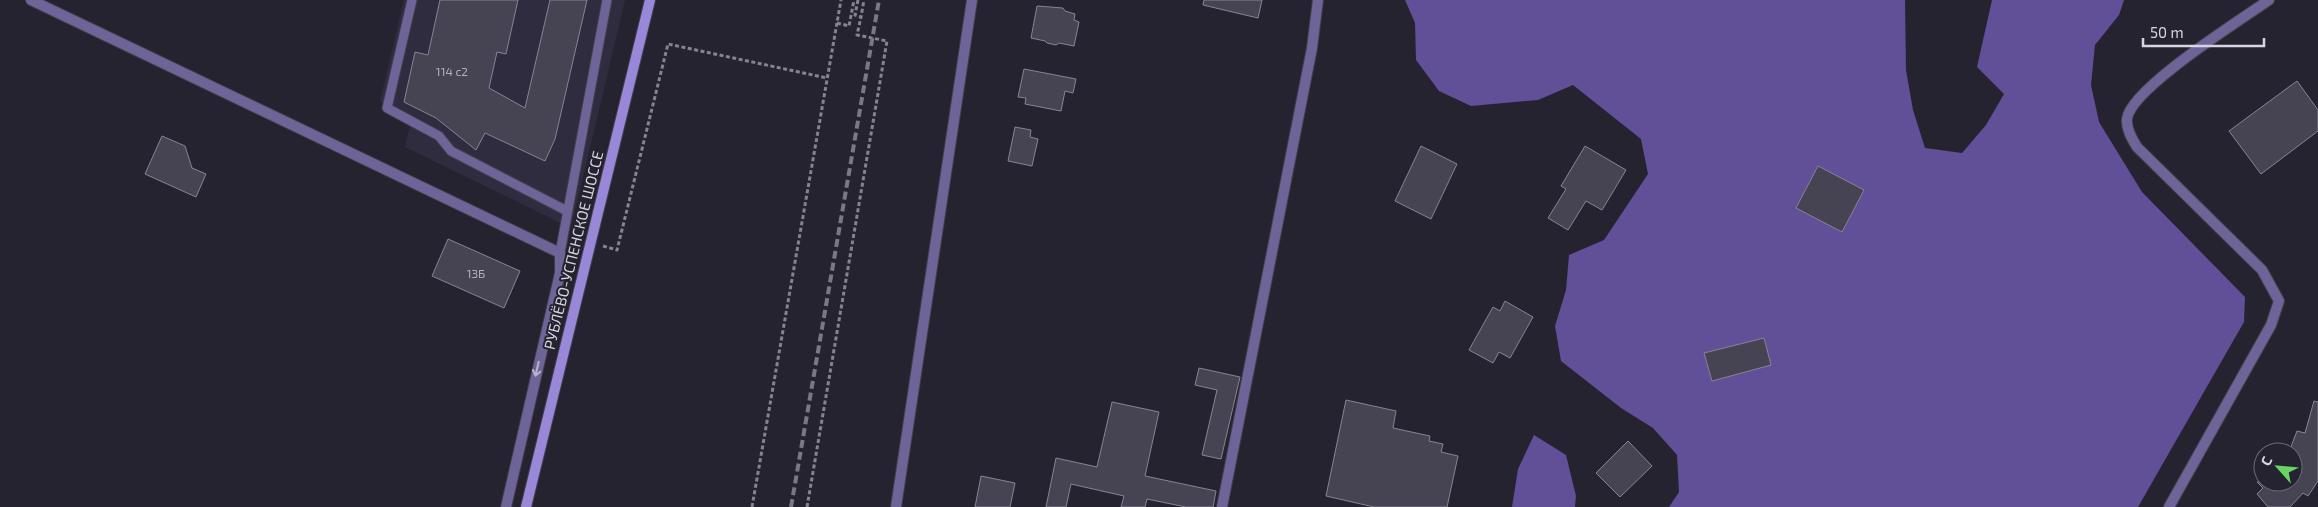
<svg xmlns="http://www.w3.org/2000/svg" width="2318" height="507" viewBox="0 0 2318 507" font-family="'Exo 2',sans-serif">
<rect width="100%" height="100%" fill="#262331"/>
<path fill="#2f2c40" d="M 404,0 L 625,0 L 571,228 L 405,147 L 412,117 L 380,101 Z"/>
<path fill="#614f98" d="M 1405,0 L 1905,0 L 1906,70 L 1913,110 L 1925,148 L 1962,153 L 1986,125 L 2004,94 L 1977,67 L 1992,0 L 2124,0 L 2119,15 L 2095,45 L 2091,85 L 2099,122 L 2142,192 L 2245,297 L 2244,322 L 2138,507 L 1669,507 L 1679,492 L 1677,455 L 1653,428 L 1621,408 L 1561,361 L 1555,326 L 1566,290 L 1569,255 L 1604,240 L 1648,174 L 1641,139 L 1573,85 L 1538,100 L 1471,106 L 1439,91 L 1416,60 L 1415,23 Z
M 1534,435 L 1566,455 L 1576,496 L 1575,507 L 1512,507 L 1518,469 Z"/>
<path fill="#464353" stroke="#878496" d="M 440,0 L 518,0 L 506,54 L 497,52 L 489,88 L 525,108 L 550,0 L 587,0 L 555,139 L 545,161 L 485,133 L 476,150 L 436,118 L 404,102 L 415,52 L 428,55 Z
M 1204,0 L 1262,0 L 1258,18 L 1203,5 Z
M 1037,6 L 1063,8 L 1065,11 L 1075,14 L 1074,20 L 1079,22 L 1074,46 L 1059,43 L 1056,45 L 1047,43 L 1045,41 L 1031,38 Z
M 1024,69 L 1076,79 L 1073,93 L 1065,91 L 1061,111 L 1025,104 L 1026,98 L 1018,97 Z
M 2297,81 L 2318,110 L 2318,131 L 2261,174 L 2229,131 Z
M 1015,127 L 1031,130 L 1030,137 L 1038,139 L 1032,166 L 1008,161 Z
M 162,136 L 185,146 L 192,168 L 206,174 L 196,197 L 145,174 Z
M 1421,146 L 1457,164 L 1431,219 L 1395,201 Z
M 1585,146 L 1626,170 L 1602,210 L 1586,201 L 1568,230 L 1548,218 L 1566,189 L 1561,186 Z
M 1818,166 L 1864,190 L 1842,232 L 1796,208 Z
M 448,239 L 520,271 L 504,308 L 432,276 Z
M 1505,301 L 1533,317 L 1510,358 L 1499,352 L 1493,363 L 1469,350 L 1493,307 L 1500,311 Z
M 1764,338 L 1771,365 L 1712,381 L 1704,353 Z
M 1199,368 L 1240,377 L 1221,459 L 1202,455 L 1217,390 L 1195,385 Z
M 1346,400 L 1396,411 L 1393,428 L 1430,436 L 1429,441 L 1443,444 L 1441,452 L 1458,456 L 1447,507 L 1374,507 L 1326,496 Z
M 2314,401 L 2318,402 L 2318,481 L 2308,496 L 2303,493 L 2290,507 L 2268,507 L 2257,494 L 2263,488 L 2257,482 L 2293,482 L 2293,452 L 2289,452 L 2297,431 L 2305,433 Z
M 1112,402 L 1159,412 L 1145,476 L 1216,491 L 1213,507 L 1186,507 L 1147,499 L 1145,507 L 1121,507 L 1124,496 L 1071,484 L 1066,507 L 1046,507 L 1056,458 L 1097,467 Z
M 1628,441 L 1652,466 L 1620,497 L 1596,473 Z
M 981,476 L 1015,483 L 1010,507 L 975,507 Z"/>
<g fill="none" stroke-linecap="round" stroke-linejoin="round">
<g stroke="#423f4d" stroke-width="11">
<path id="lane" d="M 412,0 L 387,108 L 439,136 L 451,151 L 567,211
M 560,253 L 607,0"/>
</g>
<g stroke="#423f4d" stroke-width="12">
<path id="street" d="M 31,0 L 560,253 L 560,273 L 506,507
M 896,507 L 972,0
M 1222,507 L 1312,48 L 1318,0
M 2169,507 L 2271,325 L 2279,301 L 2262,270 L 2137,147 C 2132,139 2126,129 2127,119 C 2130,89 2242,19 2269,0"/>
</g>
<g stroke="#423f4d" stroke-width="12">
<path id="secondary" d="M 526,507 L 650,0"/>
</g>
<path stroke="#85838f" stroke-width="3" stroke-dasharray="4 2.5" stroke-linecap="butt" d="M 858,0 L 855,15 L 861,17 L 864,0
M 837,23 L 849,26 L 854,0
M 603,246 L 617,250 L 668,44 L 827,78
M 752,507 L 841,0
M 807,507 L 887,41 L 857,35 L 861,17"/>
<use href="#lane" stroke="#6f6497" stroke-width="9"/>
<use href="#street" stroke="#6f6497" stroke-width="10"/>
<use href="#secondary" stroke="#9987d8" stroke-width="10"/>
<path stroke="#7b7884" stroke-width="4" stroke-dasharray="8 4" stroke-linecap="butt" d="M 791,507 L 879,0"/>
</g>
<defs><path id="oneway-shaft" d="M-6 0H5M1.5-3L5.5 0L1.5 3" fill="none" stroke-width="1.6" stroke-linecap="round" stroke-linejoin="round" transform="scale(1.25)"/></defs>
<use stroke="#b8b3c9" href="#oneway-shaft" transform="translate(537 369) rotate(103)"/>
<g text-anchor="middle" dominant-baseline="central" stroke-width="4" stroke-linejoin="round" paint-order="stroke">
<g font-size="12" fill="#b3b0bc">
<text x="452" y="71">114 с2</text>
<text x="476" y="273">13Б</text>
</g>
<g font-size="15" fill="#d7d5df" stroke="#262331">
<text transform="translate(573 250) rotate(-76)">РУБЛЁВО-УСПЕНСКОЕ ШОССЕ</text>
</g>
</g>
<g transform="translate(2278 467) rotate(297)"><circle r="24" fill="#262331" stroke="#6d6a77"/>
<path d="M0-4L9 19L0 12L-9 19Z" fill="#69d464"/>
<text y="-8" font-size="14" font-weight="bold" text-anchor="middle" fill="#d7d5df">С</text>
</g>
<path d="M2143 38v8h121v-8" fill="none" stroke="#d7d5df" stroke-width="2.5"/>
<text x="2150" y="38" font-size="15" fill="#d7d5df" stroke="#262331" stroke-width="4" paint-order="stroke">50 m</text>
</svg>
